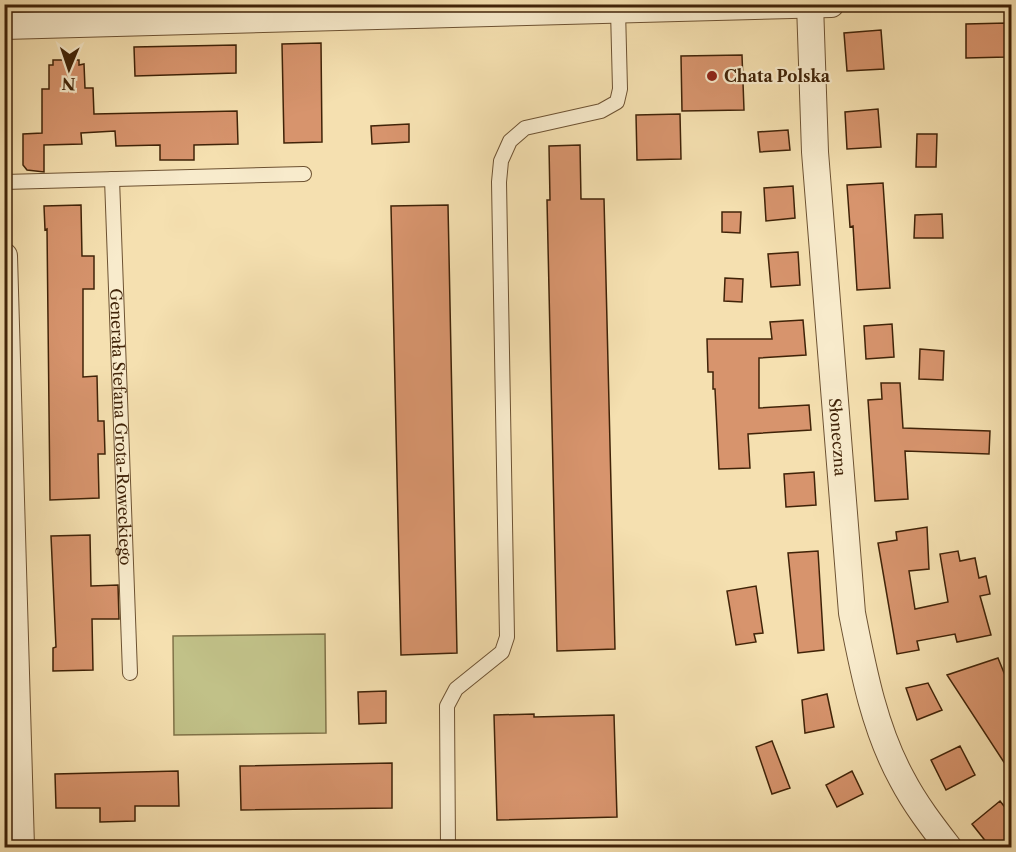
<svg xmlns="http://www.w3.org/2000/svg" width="1016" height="852" viewBox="0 0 1016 852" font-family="'Libre Caslon Text',serif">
<rect width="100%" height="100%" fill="#f5e0b0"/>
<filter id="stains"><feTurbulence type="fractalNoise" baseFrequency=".00333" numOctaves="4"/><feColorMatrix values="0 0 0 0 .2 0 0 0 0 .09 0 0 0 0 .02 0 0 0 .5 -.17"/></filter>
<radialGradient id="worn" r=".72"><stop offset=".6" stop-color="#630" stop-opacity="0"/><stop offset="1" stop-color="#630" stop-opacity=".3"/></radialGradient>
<path fill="#c1c188" stroke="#807248" stroke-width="1.5" d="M 325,634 L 326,733 L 174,735 L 173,636 Z"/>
<path fill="#d7946d" stroke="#402308" stroke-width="1.5" d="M 1007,23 L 1007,57 L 966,58 L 966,24 Z
M 881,30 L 884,69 L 847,71 L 844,33 Z
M 321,43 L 322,142 L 284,143 L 282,44 Z
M 236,45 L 236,73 L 135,76 L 134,47 Z
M 742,55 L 744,110 L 682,111 L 681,56 Z
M 53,60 L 79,60 L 79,65 L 84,64 L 85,88 L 93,88 L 94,114 L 237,111 L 238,144 L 194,145 L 194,160 L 160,160 L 160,145 L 116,146 L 115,131 L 81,133 L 82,144 L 44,145 L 44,172 L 27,170 L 23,165 L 23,134 L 42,133 L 42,89 L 49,89 L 49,65 L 53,65 Z
M 878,109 L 881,147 L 847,149 L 845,112 Z
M 680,114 L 681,159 L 637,160 L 636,115 Z
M 409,124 L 409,142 L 372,144 L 371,126 Z
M 788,130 L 790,150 L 760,152 L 758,132 Z
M 917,134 L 937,134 L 936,167 L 916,167 Z
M 580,145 L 581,199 L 604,199 L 615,649 L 557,651 L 547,200 L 550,200 L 549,146 Z
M 883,183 L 890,288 L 857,290 L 853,226 L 850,227 L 847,185 Z
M 793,186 L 795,218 L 766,221 L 764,188 Z
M 81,205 L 82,256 L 94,256 L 94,289 L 83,289 L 83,377 L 97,376 L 98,421 L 104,421 L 105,454 L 98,454 L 99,498 L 50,500 L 47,229 L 45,230 L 44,206 Z
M 448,205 L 457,653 L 401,655 L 391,206 Z
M 722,212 L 741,212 L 740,233 L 722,232 Z
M 942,214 L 943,238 L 914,238 L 915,215 Z
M 798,252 L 800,285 L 771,287 L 768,254 Z
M 725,278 L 743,279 L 742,302 L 724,301 Z
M 803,320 L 806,355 L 759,358 L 759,408 L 809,405 L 811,430 L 748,434 L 750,468 L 719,469 L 715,389 L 713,389 L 713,372 L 708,372 L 707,339 L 772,339 L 770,322 Z
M 892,324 L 894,357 L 866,359 L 864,326 Z
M 920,349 L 944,351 L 943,380 L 919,379 Z
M 881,383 L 900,383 L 903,428 L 990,431 L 989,454 L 905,451 L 908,499 L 875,501 L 868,400 L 882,399 Z
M 814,472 L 816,505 L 786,507 L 784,474 Z
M 927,527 L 929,569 L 909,571 L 915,609 L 948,602 L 940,554 L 958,551 L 960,561 L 975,558 L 979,578 L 986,576 L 990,594 L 980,596 L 991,635 L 957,642 L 955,634 L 917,641 L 919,650 L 897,654 L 878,543 L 897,540 L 896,532 Z
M 90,535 L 91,586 L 118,585 L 119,619 L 92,619 L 93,670 L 53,671 L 53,648 L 56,647 L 51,536 Z
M 818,551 L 824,650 L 798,653 L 788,553 Z
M 756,586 L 763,633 L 754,634 L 756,642 L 736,645 L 727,591 Z
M 998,658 L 1011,690 L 1011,773 L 947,675 Z
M 928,683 L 942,710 L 917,720 L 906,688 Z
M 386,691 L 386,723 L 359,724 L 358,692 Z
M 827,694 L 834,727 L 805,733 L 802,700 Z
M 534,714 L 534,717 L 614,715 L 617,817 L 497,820 L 494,715 Z
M 772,741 L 790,788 L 772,794 L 756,747 Z
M 960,746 L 975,775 L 946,790 L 931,760 Z
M 392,763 L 392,808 L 241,810 L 240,766 Z
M 178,771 L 179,806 L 135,806 L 135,821 L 100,822 L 100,808 L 56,808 L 55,774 Z
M 852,771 L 863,794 L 837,807 L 826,785 Z
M 1000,801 L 1011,815 L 1011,834 L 995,848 L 991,848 L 972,824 Z"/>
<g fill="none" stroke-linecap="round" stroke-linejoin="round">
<g stroke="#6d5232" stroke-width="16">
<g id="service">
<path id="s1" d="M 112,179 L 130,673"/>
<path d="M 4,182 L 304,174"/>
<path d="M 448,848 L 447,706 L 456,689 L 502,652 L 507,637 L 499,182 L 501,161 L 510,141 L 525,128 L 601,111 L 617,102 L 620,89 L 618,10"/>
</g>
</g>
<g stroke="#6d5232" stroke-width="28">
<g id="minor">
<path id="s2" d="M 810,4 L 815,152 L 852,613 C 863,669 874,728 902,779 C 915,804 932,826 949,848"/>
<path d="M 4,26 L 831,4"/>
<path d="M 4,256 L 21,847"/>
</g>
</g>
<use href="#service" stroke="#f8ebcc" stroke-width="14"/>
<use href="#minor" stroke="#f8ebcc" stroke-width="26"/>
</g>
<circle fill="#8f2418" stroke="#f8ebcc" stroke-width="2" cx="712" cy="76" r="6"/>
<g text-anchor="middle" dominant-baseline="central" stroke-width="4.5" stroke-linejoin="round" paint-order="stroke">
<g font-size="16" font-weight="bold" fill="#402308" stroke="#f8ebcc" text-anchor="start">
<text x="724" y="76">Chata Polska</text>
</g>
<g font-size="16" fill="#402308" stroke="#f8ebcc">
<text stroke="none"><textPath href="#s1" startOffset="248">Generała Stefana Grota-Roweckiego</textPath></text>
<text stroke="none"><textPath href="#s2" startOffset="434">Słoneczna</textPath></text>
</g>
</g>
<rect width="1016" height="852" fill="none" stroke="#f5e0b0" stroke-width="24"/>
<rect x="6" y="6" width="1004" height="840" fill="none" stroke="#402308" stroke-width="3"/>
<rect x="12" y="12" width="992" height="828" fill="none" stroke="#402308" stroke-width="1.5"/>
<g transform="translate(69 69) rotate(182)" stroke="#f8ebcc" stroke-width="4.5" paint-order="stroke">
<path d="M0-4.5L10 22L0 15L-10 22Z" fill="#402308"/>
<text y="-9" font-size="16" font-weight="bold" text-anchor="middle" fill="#402308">N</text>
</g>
<rect width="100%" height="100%" filter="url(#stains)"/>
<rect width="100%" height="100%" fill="url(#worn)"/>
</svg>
